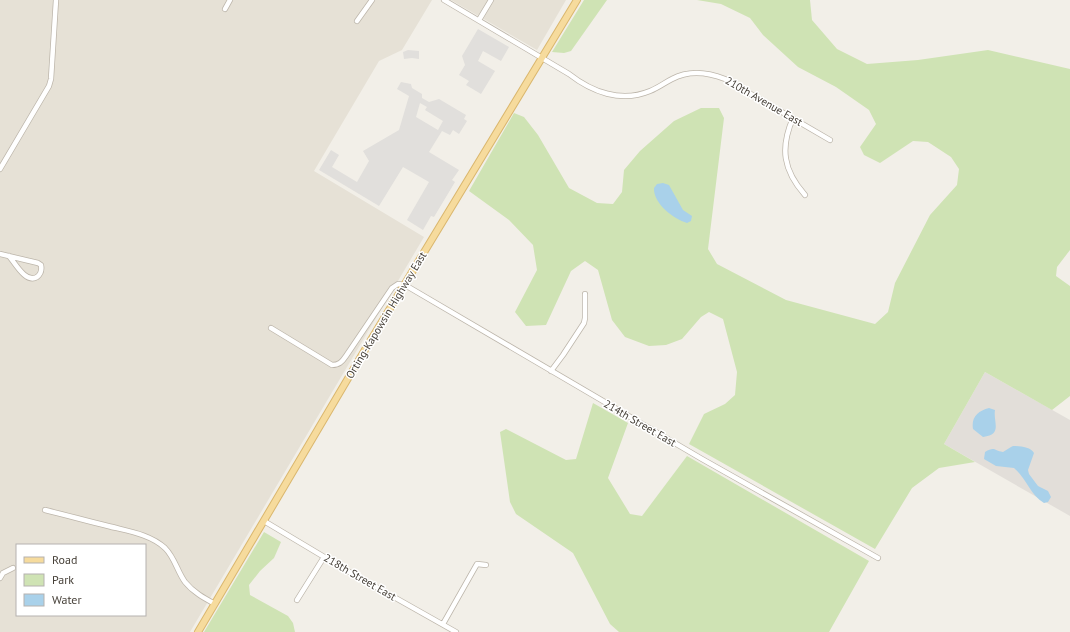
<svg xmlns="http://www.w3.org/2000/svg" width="1070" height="632" viewBox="0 0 1070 632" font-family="'PT Sans',sans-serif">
<rect width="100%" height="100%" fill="#f2efe8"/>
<path fill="#e6e1d6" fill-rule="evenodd" d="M 0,0 L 432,0 L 402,50 L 379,61 L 314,171 L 424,237 L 190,632 L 0,632 ZM 17,545 L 145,545 L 145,615 L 17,615 Z
M 451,0 L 566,0 L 537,50 Z"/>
<path fill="#e2ded9" d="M 985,372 L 1070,420 L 1070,516 L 944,444 Z"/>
<path fill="#cfe3b4" d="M 584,0 L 607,0 L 571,51 L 564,53 L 552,52 Z
M 697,0 L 810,0 L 812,20 L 837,49 L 867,64 L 918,60 L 988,50 L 1070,69 L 1070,250 L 1057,267 L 1056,276 L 1070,286 L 1070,396 L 1052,410 L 985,372 L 944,444 L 975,462 L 939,468 L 912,488 L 875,549 L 689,444 L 704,414 L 725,404 L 735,395 L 737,372 L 723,319 L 709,312 L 701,317 L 682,339 L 666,345 L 649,346 L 625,337 L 612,320 L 598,270 L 585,261 L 571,271 L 546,325 L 526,326 L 515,312 L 537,270 L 533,245 L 509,220 L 469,191 L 514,113 L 524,117 L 538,135 L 569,188 L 597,203 L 613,204 L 622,192 L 624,170 L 640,151 L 674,121 L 701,108 L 719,108 L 724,118 L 708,249 L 717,264 L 786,300 L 875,324 L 888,312 L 895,283 L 930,215 L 957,185 L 959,169 L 951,157 L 928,142 L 913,141 L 880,163 L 864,155 L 860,147 L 876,124 L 869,110 L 836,87 L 798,67 L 763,35 L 750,18 L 721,4 Z
M 593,403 L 628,423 L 608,478 L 630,514 L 642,516 L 687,456 L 869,561 L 829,632 L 619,632 L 610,624 L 573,553 L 516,514 L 510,502 L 500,432 L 506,429 L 566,460 L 576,459 Z
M 264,532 L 281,542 L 274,558 L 260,571 L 249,585 L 250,595 L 288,616 L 293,623 L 295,632 L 204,632 Z"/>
<path fill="#e1dfdc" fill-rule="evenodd" d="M 478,29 L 509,47 L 501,61 L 483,51 L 478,61 L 495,71 L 481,94 L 466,85 L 469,81 L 459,75 L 465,65 L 462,56 Z
M 408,50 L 419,51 L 419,59 L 412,58 L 404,59 L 403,52 Z
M 401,82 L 411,84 L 412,88 L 422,94 L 422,98 L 429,102 L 439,99 L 466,115 L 464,119 L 467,121 L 459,134 L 453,130 L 450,135 L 442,131 L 429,152 L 459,170 L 452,180 L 455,182 L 434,217 L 431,216 L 423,230 L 407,220 L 429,182 L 403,167 L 379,206 L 319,170 L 331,150 L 339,155 L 332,167 L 357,182 L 369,161 L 363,151 L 399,130 L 409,96 L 397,89 ZM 420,103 L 427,107 L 425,110 L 443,121 L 438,130 L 416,117 Z"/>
<path fill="#a9d1ea" d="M 663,183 L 669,185 L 683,210 L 692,216 L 691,221 L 687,223 C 673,219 653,203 654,188 L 657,184 Z
M 989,408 L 995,410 C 993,422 1003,435 983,437 L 973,429 C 971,417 978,411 989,408 Z
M 1013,446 C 1020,446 1031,447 1034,453 L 1028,470 L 1029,474 L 1038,486 L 1048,491 L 1051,497 L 1048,502 L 1044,503 C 1030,495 1027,479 1014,468 L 996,466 L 984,459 L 985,452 C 995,446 994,451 1003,452 L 1011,447 Z"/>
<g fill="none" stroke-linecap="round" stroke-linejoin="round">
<g stroke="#bdb6ab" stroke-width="6">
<path id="minor" d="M 444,0 L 569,74 C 592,92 621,103 650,91 C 658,88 664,83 672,79 C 689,70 707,72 725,79 L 830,140
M 225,9 L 230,0
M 479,20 L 491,0
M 357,21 L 372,0
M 793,118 C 780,148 783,170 805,195
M 0,169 L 49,86 L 51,79 L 56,0
M 0,254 L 38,263 L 41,265 C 42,270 41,274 37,277 C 26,284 15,263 9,256
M 271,328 L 332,365 C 339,365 342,362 346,356 L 392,288 L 398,284 L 405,285 L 702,459 L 878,558
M 551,371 L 563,355 L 584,323 L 585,318 L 585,294
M 45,510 C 66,515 87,521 108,526 C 127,531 150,534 165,548 C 175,558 177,571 185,582 C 193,592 204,598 215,604
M 264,521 L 346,570 L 456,632
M 0,578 L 3,573 L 13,568
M 297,600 L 324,557
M 443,624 L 477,564 L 486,565"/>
</g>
<g stroke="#dab76e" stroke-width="8">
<path id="major" d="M 198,632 L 366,348 L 577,0"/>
</g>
<use href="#minor" stroke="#fff" stroke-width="4.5"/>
<use href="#major" stroke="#f6db9d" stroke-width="6"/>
</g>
<g text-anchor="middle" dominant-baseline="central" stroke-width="3" stroke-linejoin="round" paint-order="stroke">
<g font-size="11" fill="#453f37" stroke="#fff">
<text transform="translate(764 101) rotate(30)">210th Avenue East</text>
<text transform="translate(386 315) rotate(-59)">Orting-Kapowsin Highway East</text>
<text transform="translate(640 423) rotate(30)">214th Street East</text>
<text transform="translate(360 577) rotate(30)">218th Street East</text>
</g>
</g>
<rect x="16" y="544" width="130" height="72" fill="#ffffff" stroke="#b5b2af"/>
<rect x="24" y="557" width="20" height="6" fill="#f6db9d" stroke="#b5b2af"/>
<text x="52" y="564" font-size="12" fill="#453f37">Road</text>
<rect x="24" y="574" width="20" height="12" fill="#cfe3b4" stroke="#b5b2af"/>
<text x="52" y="584" font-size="12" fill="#453f37">Park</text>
<rect x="24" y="594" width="20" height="12" fill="#a9d1ea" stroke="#b5b2af"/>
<text x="52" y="604" font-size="12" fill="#453f37">Water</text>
</svg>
